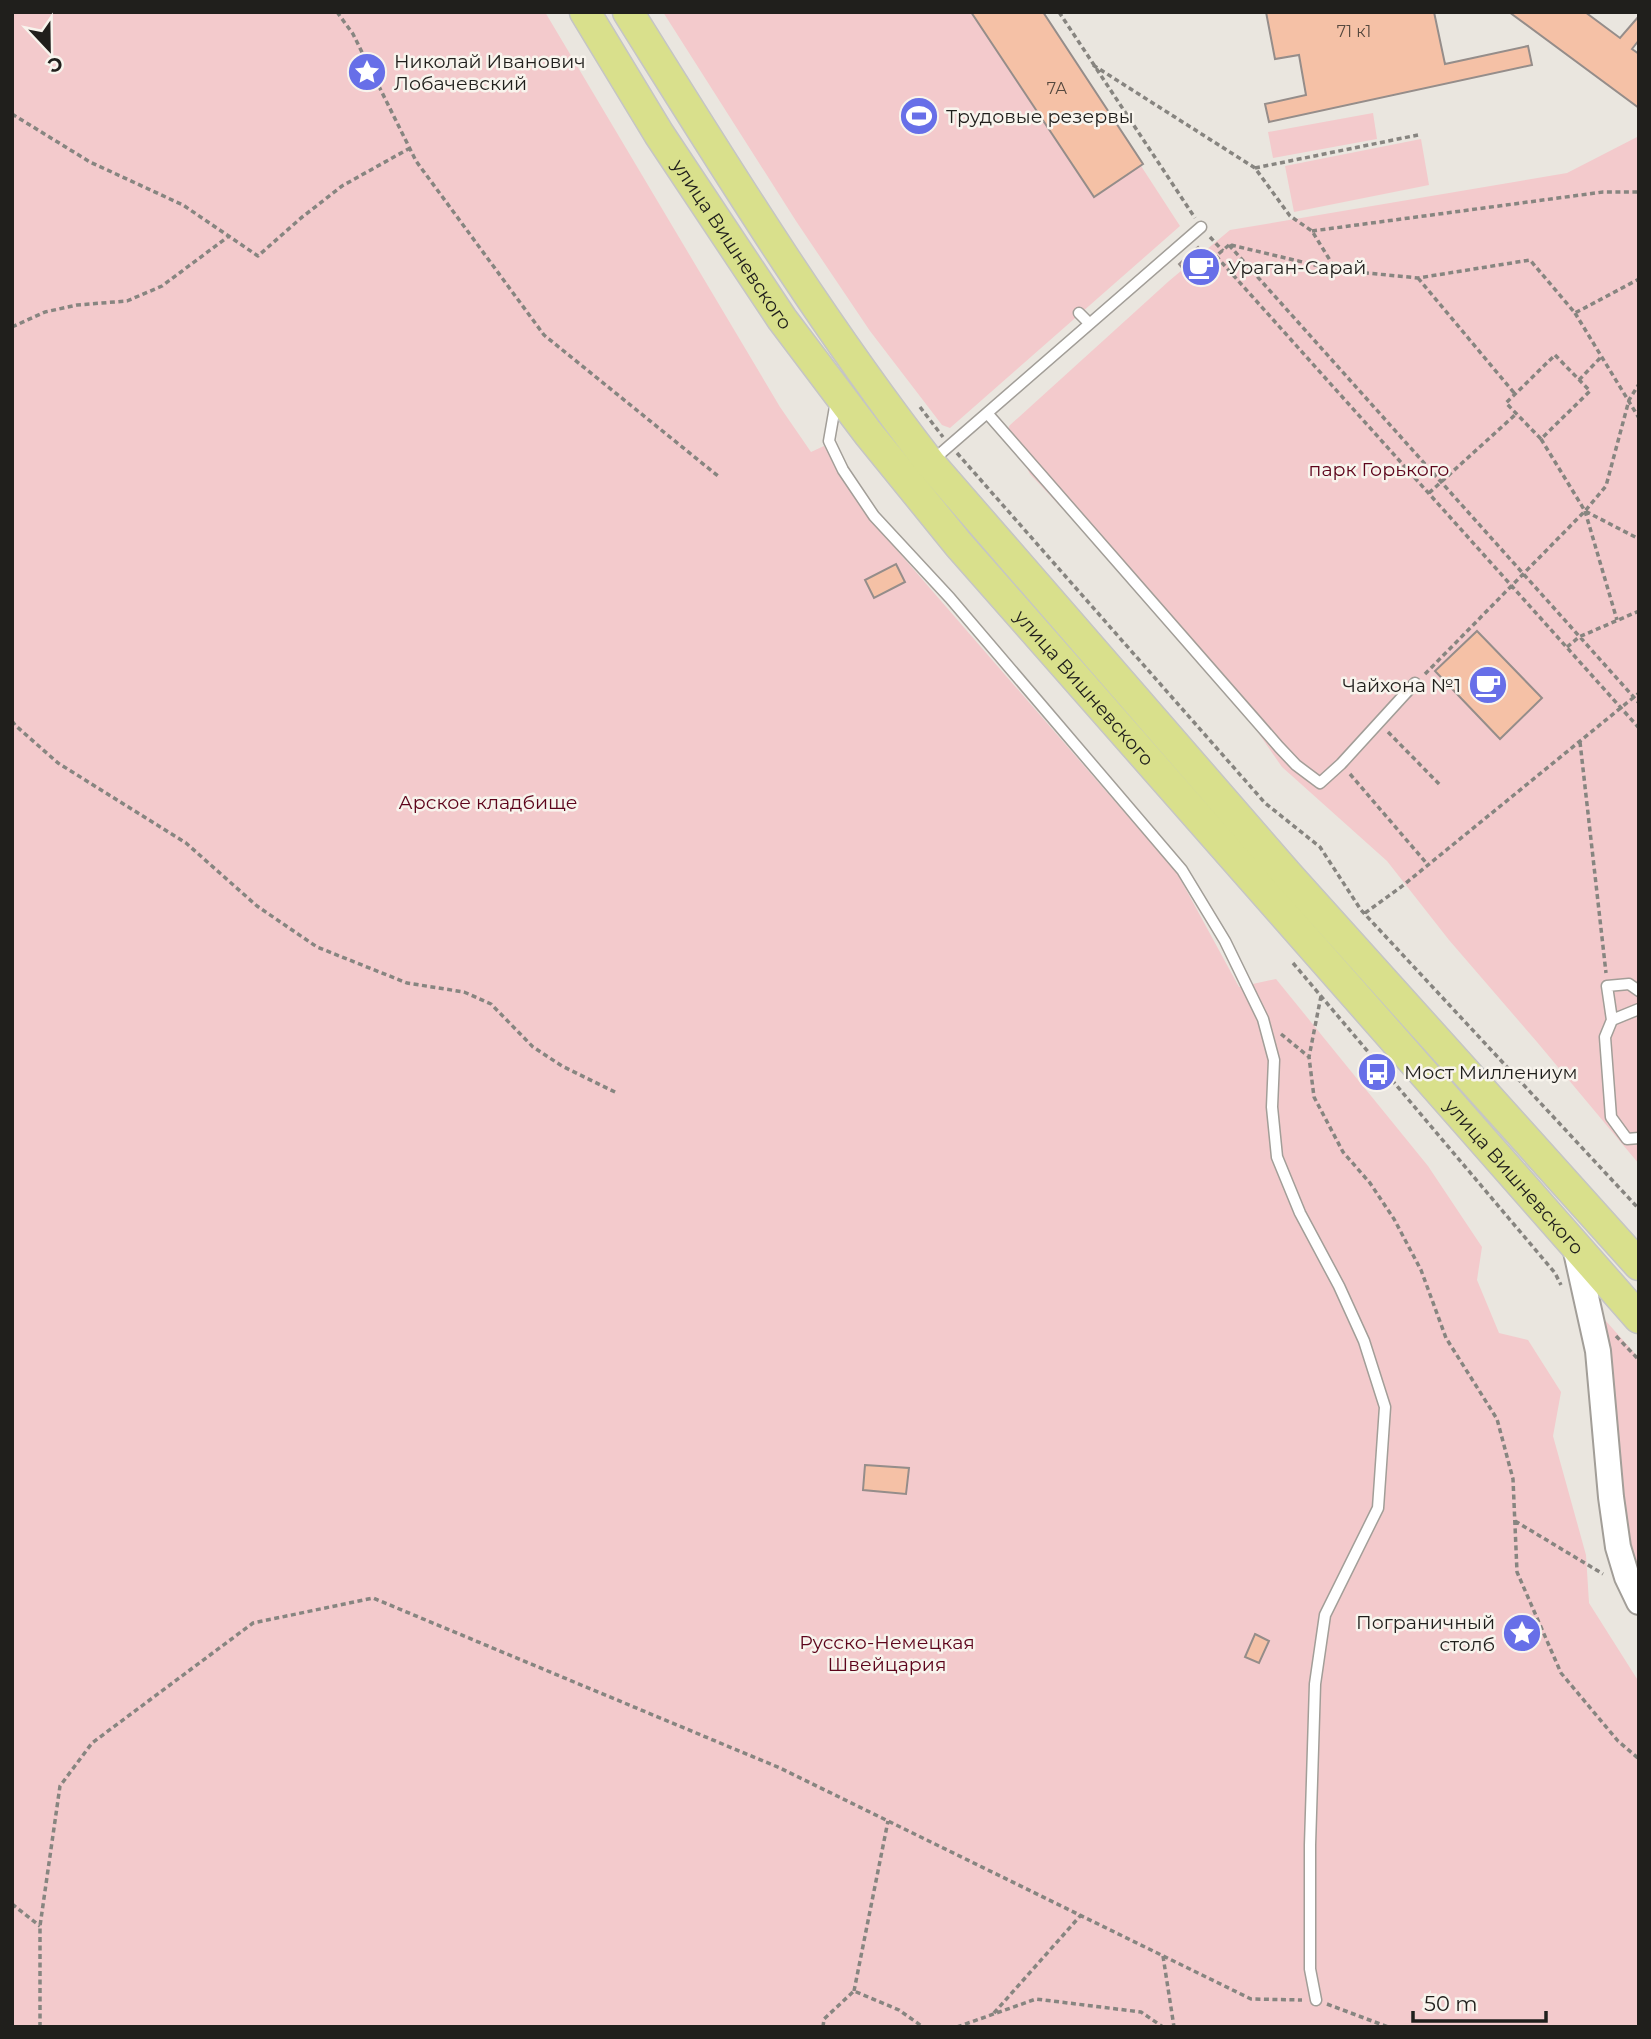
<svg xmlns="http://www.w3.org/2000/svg" width="1651" height="2039" viewBox="0 0 1651 2039" font-family="Montserrat,sans-serif">
<rect width="100%" height="100%" fill="#eae6df"/>
<path fill="#f3cacc" d="M 12,12 L 545,12 L 780,407 L 811,452 L 824,446 L 870,519 L 1177,873 L 1239,987 L 1276,979 L 1428,1166 L 1482,1247 L 1477,1280 L 1499,1333 L 1528,1340 L 1561,1392 L 1553,1436 L 1586,1555 L 1589,1603 L 1639,1682 L 1639,2027 L 12,2027 Z
M 663,12 L 1041,12 L 1180,226 L 950,428 L 942,425 L 870,331 L 796,221 Z
M 1373,113 L 1377,139 L 1273,158 L 1268,132 Z
M 1639,136 L 1639,1164 L 1537,1042 L 1449,940 L 1387,861 L 1282,767 L 1218,675 L 1030,474 L 1008,431 L 1009,426 L 1169,281 L 1230,230 L 1567,173 Z
M 1421,139 L 1429,185 L 1294,212 L 1285,166 Z
M 1605,1320 L 1639,1358 L 1639,1588 L 1624,1543 Z"/>
<path fill="#f5c1a6" stroke="#958d8a" stroke-width="2" d="M 971,12 L 1043,12 L 1143,164 L 1094,197 Z
M 1266,12 L 1434,12 L 1445,64 L 1528,46 L 1532,65 L 1269,122 L 1265,104 L 1306,95 L 1299,55 L 1275,59 Z
M 1509,12 L 1585,12 L 1620,38 L 1639,16 L 1639,40 L 1632,49 L 1639,54 L 1639,108 Z
M 1198,247 L 1214,266 L 1195,284 L 1179,264 Z
M 896,564 L 905,582 L 874,598 L 865,580 Z
M 1477,631 L 1542,698 L 1500,739 L 1435,671 Z
M 865,1465 L 909,1468 L 906,1494 L 863,1490 Z
M 1255,1634 L 1269,1641 L 1259,1663 L 1245,1657 Z"/>
<g fill="none" stroke-linecap="round" stroke-linejoin="round">
<g stroke="#a29e98" stroke-width="13">
<path id="service" d="M 1079,313 L 1089,323
M 836,401 L 829,441 L 843,470 L 874,516 L 950,598 L 1182,870 L 1225,941 L 1263,1019 L 1274,1060 L 1272,1107 L 1277,1157 L 1300,1213 L 1339,1286 L 1364,1341 L 1385,1407 L 1378,1508 L 1325,1615 L 1315,1684 L 1310,1845 L 1310,1969 L 1316,2000
M 987,413 L 1279,747 L 1296,765 L 1320,783 L 1341,764 L 1415,683
M 933,460 L 1201,227
M 1639,1009 L 1612,1020 L 1605,1037 L 1611,1117 L 1627,1139 L 1639,1138
M 1612,1020 L 1607,986 L 1629,984 L 1639,991"/>
</g>
<g stroke="#a29e98" stroke-width="28">
<path id="tertiary" d="M 1575,1247 L 1598,1351 L 1611,1497 L 1618,1547 L 1627,1577 L 1639,1602"/>
</g>
<g stroke="#c5c5c4" stroke-width="33">
<g id="primary">
<path id="s1" d="M 585,12 L 659,134 L 782,319 L 868,433 L 959,545 L 1639,1318"/>
<path d="M 628,12 C 724,165 819,320 930,463 L 1288,875 L 1639,1265"/>
</g>
</g>
<path stroke="#878580" stroke-width="3.5" stroke-dasharray="5 3.5" stroke-linecap="butt" d="M 337,12 L 353,34 L 416,161 L 544,335 L 718,476
M 1059,12 L 1195,218
M 1093,65 L 1255,168 L 1290,216 L 1312,231 L 1336,270
M 12,114 L 90,162 L 183,205 L 258,256 L 301,218 L 342,186 L 410,148
M 1255,168 L 1418,135
M 1312,231 L 1603,192 L 1639,192
M 1210,237 L 1223,251
M 1229,245 L 1216,256 L 1639,728
M 1229,245 L 1639,703
M 1231,245 L 1336,270 L 1418,278 L 1530,260 L 1575,313 L 1639,279
M 1418,278 L 1515,394
M 1575,313 L 1639,418
M 12,327 L 45,312 L 77,305 L 127,301 L 162,286 L 229,236
M 1555,355 L 1590,391 L 1541,439 L 1506,403 Z
M 1579,380 L 1602,356
M 920,407 L 943,437
M 1541,439 L 1585,511 L 1639,539
M 957,453 L 1265,803 L 1320,847 L 1361,910 L 1639,1209
M 1429,493 L 1516,414
M 1585,511 L 1617,620
M 1567,647 L 1579,637 L 1639,611
M 1425,674 L 1585,511 L 1606,486 L 1629,400 L 1639,384
M 12,721 L 15,725 L 58,763 L 186,843 L 257,906 L 317,947 L 407,983 L 464,992 L 491,1004 L 533,1047 L 562,1066 L 617,1093
M 1388,732 L 1441,786
M 1580,742 L 1606,973
M 1350,774 L 1428,865
M 1365,913 L 1401,887 L 1639,693
M 1293,963 L 1555,1273 L 1561,1285
M 1321,996 L 1309,1057 L 1314,1097 L 1343,1152 L 1370,1183 L 1394,1219 L 1421,1270 L 1446,1338 L 1497,1419 L 1513,1479 L 1517,1572 L 1561,1673 L 1618,1741 L 1639,1759
M 1281,1034 L 1309,1057
M 1616,1336 L 1639,1360
M 1515,1521 L 1603,1574
M 12,1904 L 40,1926
M 1163,1956 L 1174,2027
M 854,1991 L 888,1821
M 1327,2004 L 1388,2027
M 994,2013 L 1081,1915
M 40,2027 L 40,1926 L 60,1786 L 92,1743 L 253,1623 L 373,1598 L 780,1768 L 1251,1999 L 1302,2000
M 823,2027 L 824,2019 L 854,1991 L 899,2010 L 923,2027
M 957,2027 L 1036,1999 L 1141,2012 L 1163,2027"/>
<use href="#service" stroke="#fff" stroke-width="10"/>
<use href="#tertiary" stroke="#fff" stroke-width="24"/>
<use href="#primary" stroke="#d9e08c" stroke-width="30"/>
</g>
<defs>
<g id="sight-disc" transform="scale(2.0125)"><circle r="9.5" fill="#676fe8" stroke="#f8f4ed"/><path d="M0-6L1.8-2.2L6-1.7L2.9 1.2L3.7 5.4L0 3.3L-3.7 5.4L-2.9 1.2L-6-1.7L-1.8-2.2Z" fill="#fff"/></g>
<g id="stadium-disc" transform="scale(2.0125)"><circle r="9.5" fill="#676fe8" stroke="#f8f4ed"/><path d="M0-5a6.5 5 0 1 0 0 10a6.5 5 0 1 0 0-10ZM-3.5-1.8h7v3.6h-7Z" fill="#fff"/></g>
<g id="cafe-disc" transform="scale(2.0125)"><circle r="9.5" fill="#676fe8" stroke="#f8f4ed"/><path d="M-5.5-4.5H6V0H3Q3 3.5 0 3.5H-2.5Q-5.5 3.5-5.5 0ZM3-3.2v2h1.7v-2ZM-6 4.5H4V6H-6Z" fill="#fff"/></g>
<g id="bus-disc" transform="scale(2.0125)"><circle r="9.5" fill="#676fe8" stroke="#f8f4ed"/><path d="M-5-6H5V4H4V6H2V4H-2V6H-4V4H-5ZM-3.5-4V0h7V-4ZM-3.5 1.2v1.5H-2V1.2ZM2 1.2v1.5H3.5V1.2Z" fill="#fff"/></g>
</defs>
<g fill-rule="evenodd">
<use href="#sight-disc" x="367" y="72"/>
<use href="#stadium-disc" x="919" y="116"/>
<use href="#cafe-disc" x="1201" y="267"/>
<use href="#cafe-disc" x="1488" y="685"/>
<use href="#bus-disc" x="1377" y="1072"/>
<use href="#sight-disc" x="1522" y="1633"/>
</g>
<g text-anchor="middle" dominant-baseline="central" stroke-width="5" stroke-linejoin="round" paint-order="stroke">
<g font-size="16" fill="#55483e">
<text x="1354" y="31">71 к1</text>
<text x="1057" y="88">7А</text>
</g>
<g font-size="19" fill="#201f1c" stroke="#f8f4ed" text-anchor="start">
<text x="394" y="61">Николай Иванович<tspan x="394" dy="22">Лобачевский</tspan></text>
<text x="946" y="116">Трудовые резервы</text>
<text x="1228" y="267">Ураган-Сарай</text>
<text x="1461" y="685" text-anchor="end">Чайхона №1</text>
<text x="1404" y="1072">Мост Миллениум</text>
<text x="1495" y="1622" text-anchor="end">Пограничный<tspan x="1495" dy="22">столб</tspan></text>
</g>
<g font-size="19" fill="#201f1c" stroke="#f8f4ed">
<text stroke="none"><textPath href="#s1" startOffset="275">улица Вишневского</textPath></text>
<text stroke="none"><textPath href="#s1" startOffset="842">улица Вишневского</textPath></text>
<text stroke="none"><textPath href="#s1" startOffset="1493">улица Вишневского</textPath></text>
</g>
<g font-size="19" fill="#5d041b" stroke="#f8f4ed">
<text x="1379" y="469">парк Горького</text>
<text x="488" y="802">Арское кладбище</text>
<text x="887" y="1642">Русско-Немецкая<tspan x="887" dy="22">Швейцария</tspan></text>
</g>
</g>
<rect width="1651" height="2039" fill="none" stroke="#201f1c" stroke-width="28"/>
<g transform="translate(49 49) rotate(158)" stroke="#f8f4ed" stroke-width="5" paint-order="stroke">
<path d="M0-5L12 26L0 18L-12 26Z" fill="#201f1c"/>
<text y="-10" font-size="19" font-weight="bold" text-anchor="middle" fill="#201f1c">С</text>
</g>
<path d="M1413 2011v10h133v-10" fill="none" stroke="#201f1c" stroke-width="3.5"/>
<text x="1424" y="2011" font-size="21" fill="#201f1c" stroke="#f8f4ed" stroke-width="5" paint-order="stroke">50 m</text>
</svg>
